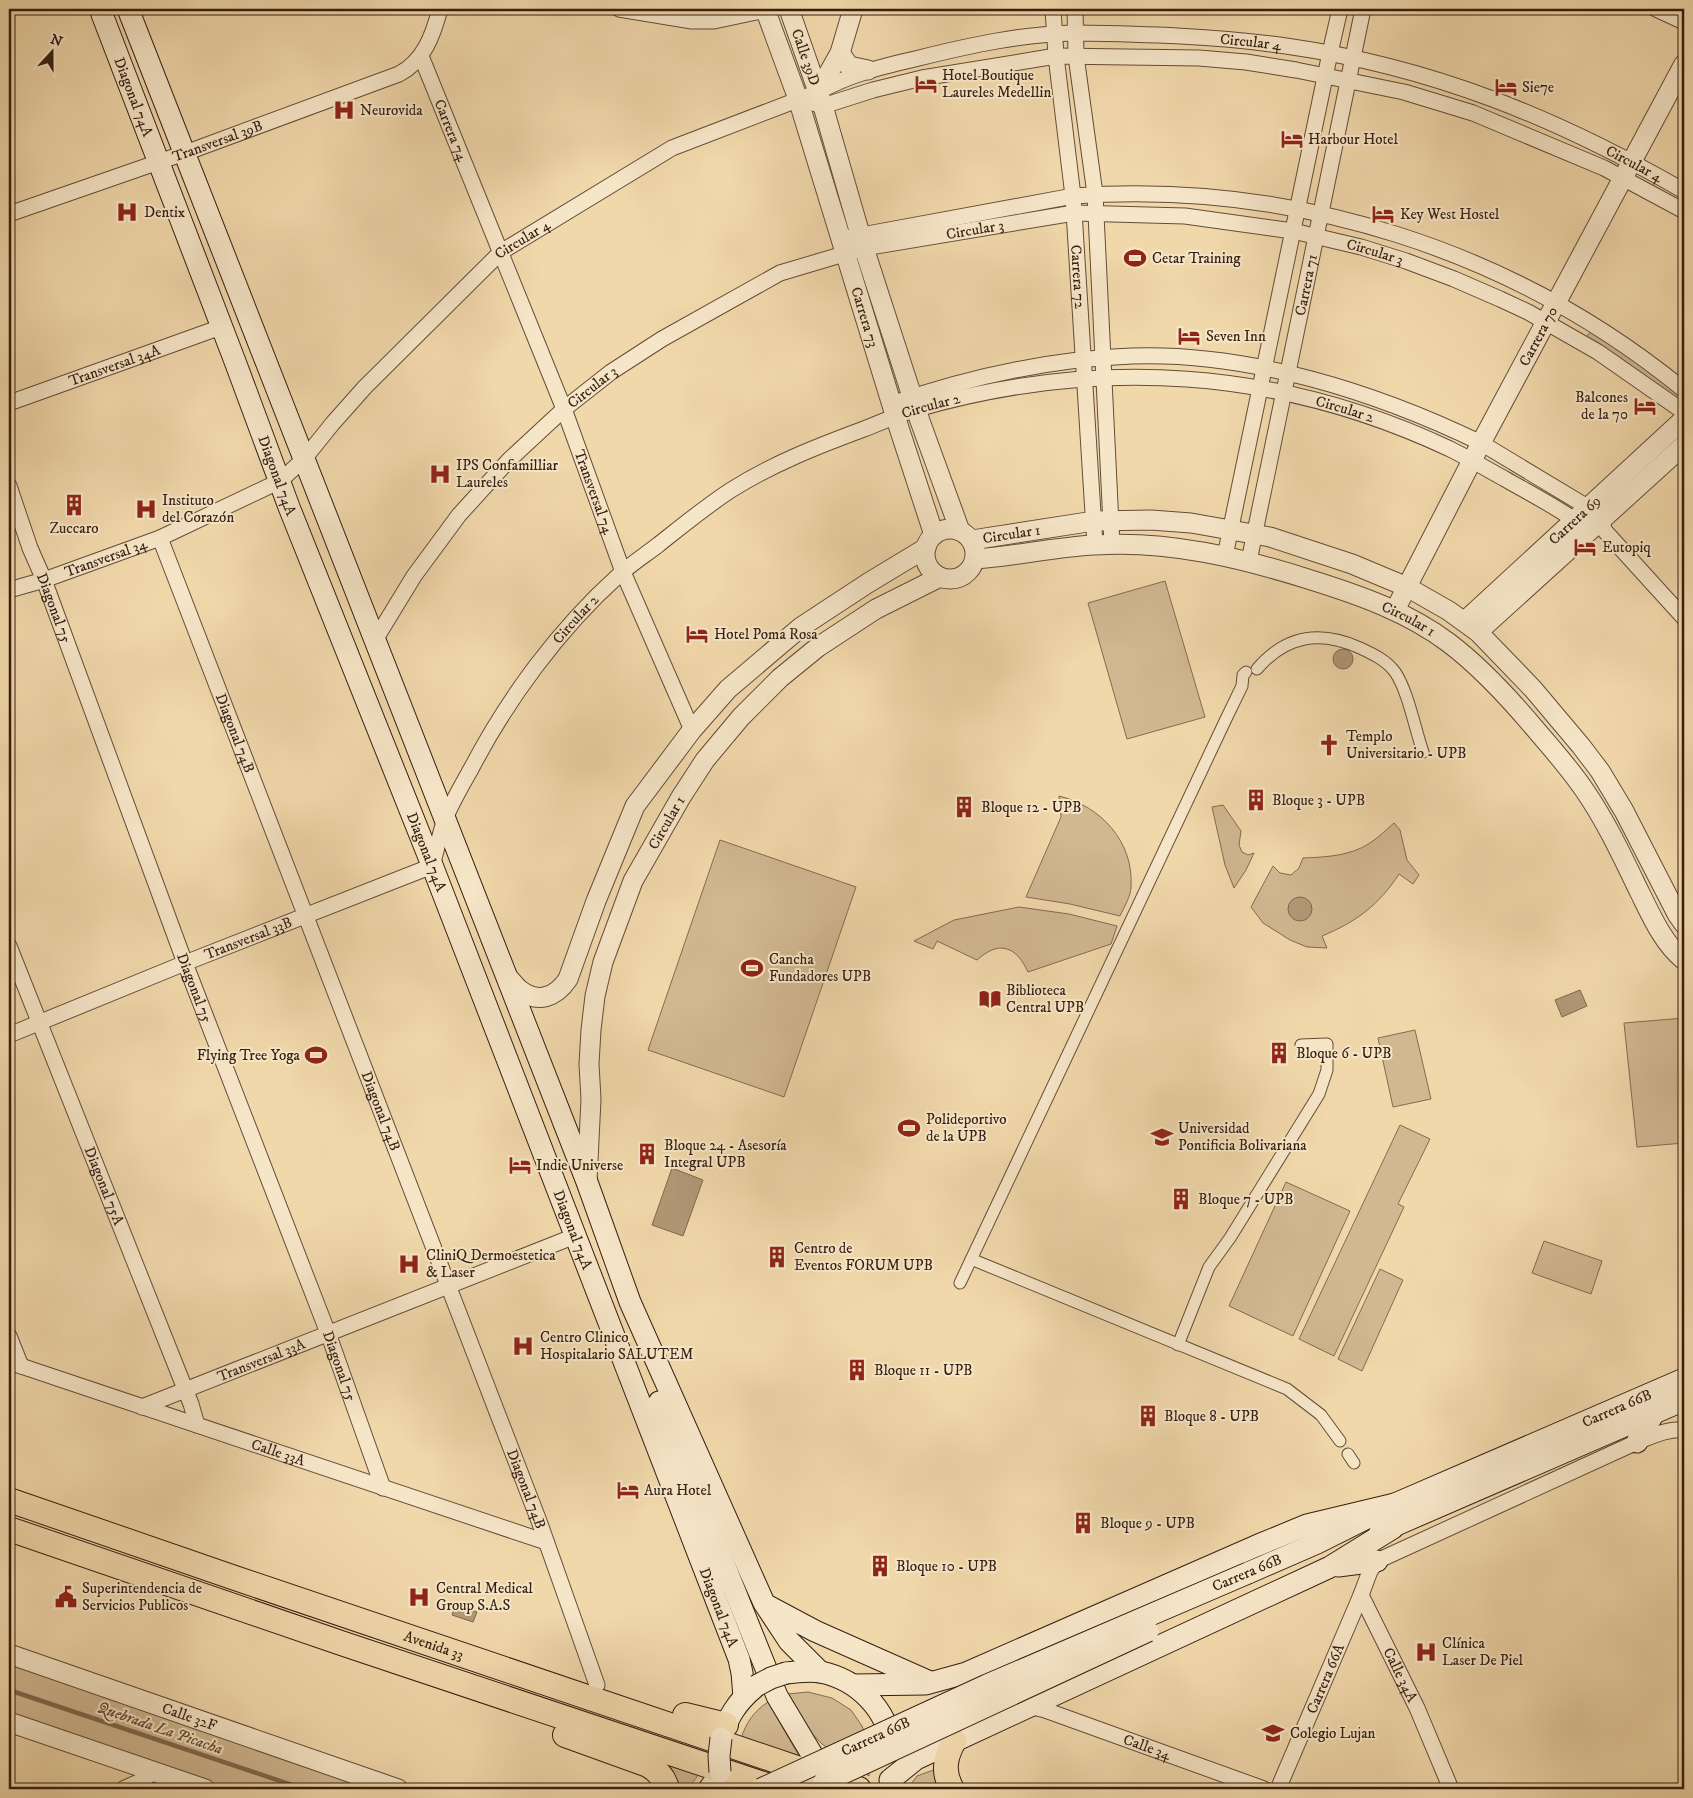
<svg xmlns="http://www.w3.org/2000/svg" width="1693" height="1798" viewBox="0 0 1693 1798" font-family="'IM FELL DW Pica',serif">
<rect width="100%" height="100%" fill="#f1d8ab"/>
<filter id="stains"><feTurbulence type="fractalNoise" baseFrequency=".004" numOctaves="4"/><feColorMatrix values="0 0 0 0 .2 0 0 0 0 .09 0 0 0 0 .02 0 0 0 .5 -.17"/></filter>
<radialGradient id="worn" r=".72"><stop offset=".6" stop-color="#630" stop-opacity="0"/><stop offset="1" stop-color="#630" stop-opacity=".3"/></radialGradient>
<path fill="#d1b891" stroke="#836b51" d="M 1591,331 L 1684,396 L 1684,405 L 1586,337 Z
M 1165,581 L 1205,717 L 1127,739 L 1088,603 Z
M 1059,796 C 1101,806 1134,842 1131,887 C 1131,896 1124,907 1120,916 L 1070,904 L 1026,897 L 1061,817 Z
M 1223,805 L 1241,831 L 1239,845 L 1242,852 L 1248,855 L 1254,853 L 1246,870 L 1234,888 L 1225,865 L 1212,807 Z
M 1394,823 L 1400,830 L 1407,860 L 1419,875 L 1413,884 L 1399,874 C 1379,905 1356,922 1322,936 L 1327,948 L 1307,947 L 1290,940 L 1263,923 L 1251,907 L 1273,866 L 1280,873 L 1291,875 L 1299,868 L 1303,858 C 1326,857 1350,856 1370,843 C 1379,837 1386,830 1394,823 Z
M 720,840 L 856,887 L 784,1097 L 648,1050 Z
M 1019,907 L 1069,914 L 1117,926 L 1111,944 L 1028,972 C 1016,946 999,940 977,960 L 937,941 L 933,949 L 914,941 L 954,920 Z
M 1684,1018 L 1684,1143 L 1637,1147 L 1624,1023 Z
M 1415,1030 L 1431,1099 L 1393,1107 L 1378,1038 Z
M 1400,1125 L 1430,1139 L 1398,1204 L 1404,1207 L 1334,1356 L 1299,1339 Z
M 1286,1182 L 1350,1211 L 1293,1336 L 1229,1306 Z
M 1544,1241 L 1602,1261 L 1591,1294 L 1532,1273 Z
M 1380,1269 L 1403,1280 L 1362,1371 L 1338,1359 Z
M 9,1654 L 398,1789 L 205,1789 L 9,1722 Z
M 808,1692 L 832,1698 L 851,1710 L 862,1726 L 870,1748 L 869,1776 L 822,1744 L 798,1719 L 788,1694 Z
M 768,1702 L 799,1756 L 741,1738 C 747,1722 753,1712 768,1702 Z
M 664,1764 L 698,1775 C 692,1785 687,1789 676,1789 Z
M 936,1769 L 940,1789 L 912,1789 L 908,1788 L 917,1776 Z"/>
<path fill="#b19977" stroke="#7f684e" d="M1333 659a10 10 0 1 1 20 0a10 10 0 1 1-20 0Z
M1288 909a12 12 0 1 1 24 0a12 12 0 1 1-24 0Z
M 1580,990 L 1587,1006 L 1562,1017 L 1555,1000 Z
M 672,1168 L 703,1180 L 683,1236 L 652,1225 Z
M 456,1604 L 477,1612 L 473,1622 L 452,1615 Z"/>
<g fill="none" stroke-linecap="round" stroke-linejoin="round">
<path stroke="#7f684e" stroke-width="4.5" d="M 9,1690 L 304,1789"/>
<g stroke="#644c38" stroke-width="13">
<path id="pedestrian" d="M 1257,669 C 1286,635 1320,630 1360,648 C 1373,654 1386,660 1395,672 C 1408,691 1415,729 1423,752
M 971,1259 L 1287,1389 L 1321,1415 L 1340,1441
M 960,1283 L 1226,719 L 1242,686 L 1243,675 L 1246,672
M 1178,1345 L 1209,1267 L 1230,1238 L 1319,1094 L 1327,1070 L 1327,1044 L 1301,1045
M 1348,1454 L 1354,1463"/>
</g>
<g stroke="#644c38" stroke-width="17">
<g id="minor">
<path d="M 619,9 L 692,21 L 714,21 L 766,10"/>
<path id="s1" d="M 1053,9 L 1056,56 L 1073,196 L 1095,545"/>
<path d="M 1075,9 L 1076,56 L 1095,194 L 1112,545"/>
<path d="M 1656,9 L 1684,22"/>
<path id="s2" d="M 421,56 L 564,409 L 623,572 L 692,730"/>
<path d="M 813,103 L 823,106 L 873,90 L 922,78 L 1056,56 L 1199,58 L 1246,62 L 1296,70 L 1404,92 L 1473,113 L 1604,168 L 1684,211"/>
<path id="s3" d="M 9,214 L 196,149 L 399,74 C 424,61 433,35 440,9"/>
<path d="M 851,237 L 1073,196 C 1293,180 1513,250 1684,390"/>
<path id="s4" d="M 9,403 L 221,327"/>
<path d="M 891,404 C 969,377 1049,359 1132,356 C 1249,352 1376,392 1481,443 L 1589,508 L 1602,520 L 1604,530 L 1684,618"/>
<path id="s5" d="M 9,486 L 30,548 L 44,580 L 185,963 L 328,1333 L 383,1488"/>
<path id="s6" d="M 160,538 L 539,1521 L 597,1685"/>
<path d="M 1225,556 L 1330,53 L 1340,9"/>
<path id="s7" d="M 1249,561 L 1363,9"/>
<path id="s8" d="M 9,590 L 44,580 L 160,538 L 280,481 L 304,459 L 333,423 L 365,387 L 501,252 L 672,148 L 818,92 C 850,74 884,66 919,58 C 971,45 1022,34 1075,33 C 1146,34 1216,36 1286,46 C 1433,67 1557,118 1684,191"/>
<path id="s9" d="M 375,640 L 414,576 L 459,515 L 509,460 L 564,409 L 611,372 L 662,339 L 780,273 L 864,248 L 1074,213 L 1185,216 L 1293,231 L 1361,247 L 1406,261 L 1454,279 L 1500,299 L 1528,312 L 1598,352 L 1684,412"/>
<path id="s10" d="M 9,946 L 191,1404 L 197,1425"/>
<path id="s11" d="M 9,1035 L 185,963 L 432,866 C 436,851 440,834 445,819 C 452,802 462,785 471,769 C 508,698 559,629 619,575 C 631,564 645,555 658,545 C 682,526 705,507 731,490 C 772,464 818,446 864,429 C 882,422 899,414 917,409 C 1098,357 1278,368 1450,449 C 1468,458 1487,469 1505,479 C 1531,494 1559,508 1583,526"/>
<path d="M 9,1336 L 21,1366"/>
<path id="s12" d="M 9,1362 L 546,1542"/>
<path id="s13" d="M 142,1407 L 575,1236"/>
<path id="s14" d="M 1361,1595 L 1417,1708 L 1451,1789"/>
<path id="s15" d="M 1029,1706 L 1045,1710 L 1264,1789"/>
<path d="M 123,1789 L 145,1779 L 152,1772"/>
<path id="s16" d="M 1278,1789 L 1361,1595 L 1370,1571 L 1377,1561 L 1637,1442 C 1652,1436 1669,1428 1684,1430"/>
</g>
</g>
<g stroke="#644c38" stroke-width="21">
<g id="tertiary">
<path id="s17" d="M 765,9 L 798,99 L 899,428 L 934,535"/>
<path id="s18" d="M 789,9 L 823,106 L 864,248 L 920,421 L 960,531"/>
<path d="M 840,53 L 849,66 L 868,70"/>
<path d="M 818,92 L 840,53 L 853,9"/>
<circle cx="950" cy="554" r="25"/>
<path id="s19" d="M 972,540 L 1094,521 L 1151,520 L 1191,523 L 1270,537 L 1352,564 L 1407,587 L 1449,611 L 1478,632 L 1533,689 L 1581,746 L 1600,771 L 1624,811 L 1677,914 L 1684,924"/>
<path id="s20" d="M 975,559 C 1015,556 1055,547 1095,545 C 1168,540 1242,558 1311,580 C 1359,595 1408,612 1449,643 C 1482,668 1511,700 1537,731 C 1554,751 1571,770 1585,791 C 1607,823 1623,858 1640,893 C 1652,917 1663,943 1684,960"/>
<path id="s21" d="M 1395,610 L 1481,443 L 1684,64"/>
<path id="s22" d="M 1465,621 L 1684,419"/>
<path d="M 1478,632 L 1684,445"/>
<path d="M 506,975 C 511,980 515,986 520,990 C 538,1004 556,997 568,979 L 596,901 L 635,806 L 692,730 L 728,689 L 801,627 L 868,583 L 926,548"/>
<path id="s23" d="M 587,1181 L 591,1099 L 589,1064 L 591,1030 L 595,996 L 603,962 L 633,881 L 681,797 L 705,760 L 741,717 L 780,678 L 818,647 L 876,609 L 940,577"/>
<path id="s24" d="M 9,1654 L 398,1789"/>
<path d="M 9,1722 L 205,1789"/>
</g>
</g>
<g stroke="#351e11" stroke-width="23">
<g id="secondary">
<path id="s25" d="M 100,9 L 236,364 L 289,507 L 432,865 L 739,1659 L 742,1673 L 744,1697"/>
<path d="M 128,9 L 587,1182 L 630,1302 L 764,1603 L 789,1641 L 820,1672"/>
<path d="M 659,1402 L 777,1696 L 826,1778"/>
<path d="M 1637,1442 L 1654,1413"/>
<path d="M 1380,1532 L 1684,1400"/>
<path d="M 1338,1566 L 1377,1561"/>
<path id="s26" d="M 1248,1573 L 1317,1543 L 1395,1504 L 1684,1379"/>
<path d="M 768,1606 L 815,1631 L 930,1682"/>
<path d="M 786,1673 C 798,1672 810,1670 821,1672 C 858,1680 887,1709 892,1747"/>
<path d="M 854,1685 L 926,1684 L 966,1673 L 1256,1546 L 1307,1525 L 1395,1504"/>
<path d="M 721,1738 C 728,1717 737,1702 754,1688"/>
<path d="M 890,1780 L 916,1759 L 1330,1567 L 1393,1528"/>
<path d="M 709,1789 L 721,1773"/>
<path d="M 808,1789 L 824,1782"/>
</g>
</g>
<g stroke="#351e11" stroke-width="26">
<g id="primary">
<path id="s27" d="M 9,1500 L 235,1578 L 859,1789"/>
<path d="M 9,1529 L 344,1644 L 778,1789"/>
<path d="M 685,1715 L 726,1725"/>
<path d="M 565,1735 L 648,1765 C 658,1771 665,1778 667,1789"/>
<path d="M 952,1789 C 942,1772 945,1757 954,1741"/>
</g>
</g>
<use href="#pedestrian" stroke="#f6e6c8" stroke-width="11"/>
<use href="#minor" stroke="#f6e6c8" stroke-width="15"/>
<use href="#tertiary" stroke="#f6e6c8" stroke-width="19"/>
<use href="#secondary" stroke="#f6e6c8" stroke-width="21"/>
<use href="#primary" stroke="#f1d8ab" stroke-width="24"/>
<g stroke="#351e11" stroke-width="23" stroke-linecap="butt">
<g id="secondary-bridge">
<path d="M 756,1686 L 771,1678 L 786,1673"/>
<path d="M 720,1772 L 719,1756 L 721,1738"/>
<path d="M 824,1782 L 1148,1631"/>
<path id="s28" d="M 761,1789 L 987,1685 L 1248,1573"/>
</g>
</g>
<use href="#secondary-bridge" stroke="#f6e6c8" stroke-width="21"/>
</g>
<defs>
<g id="hotel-bare" transform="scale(1.725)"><path d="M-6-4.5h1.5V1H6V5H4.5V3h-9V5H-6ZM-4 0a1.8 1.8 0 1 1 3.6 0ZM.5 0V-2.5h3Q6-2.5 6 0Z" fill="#8f2418" stroke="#f6e6c8" stroke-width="2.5" paint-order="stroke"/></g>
<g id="hospital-bare" transform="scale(1.725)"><path d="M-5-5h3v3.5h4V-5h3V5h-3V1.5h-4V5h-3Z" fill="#8f2418" stroke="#f6e6c8" stroke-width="2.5" paint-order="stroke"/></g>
<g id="stadium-bare" transform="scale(1.725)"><path d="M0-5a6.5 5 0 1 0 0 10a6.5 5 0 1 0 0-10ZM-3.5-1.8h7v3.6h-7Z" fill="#8f2418" stroke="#f6e6c8" stroke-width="2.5" paint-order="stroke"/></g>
<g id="building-bare" transform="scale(1.725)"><path d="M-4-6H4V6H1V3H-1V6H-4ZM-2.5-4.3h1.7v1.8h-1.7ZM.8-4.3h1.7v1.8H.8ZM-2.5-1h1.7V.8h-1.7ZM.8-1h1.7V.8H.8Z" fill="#8f2418" stroke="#f6e6c8" stroke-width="2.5" paint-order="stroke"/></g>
<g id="church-bare" transform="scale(1.725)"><path d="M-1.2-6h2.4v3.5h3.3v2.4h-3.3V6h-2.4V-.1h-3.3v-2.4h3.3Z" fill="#8f2418" stroke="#f6e6c8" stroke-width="2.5" paint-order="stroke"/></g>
<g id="library-bare" transform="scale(1.725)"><path d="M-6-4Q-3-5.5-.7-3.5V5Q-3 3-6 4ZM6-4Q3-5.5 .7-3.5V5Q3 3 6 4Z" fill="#8f2418" stroke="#f6e6c8" stroke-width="2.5" paint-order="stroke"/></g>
<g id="university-bare" transform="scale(1.725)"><path d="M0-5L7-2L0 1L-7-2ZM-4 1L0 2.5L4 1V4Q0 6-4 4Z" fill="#8f2418" stroke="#f6e6c8" stroke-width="2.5" paint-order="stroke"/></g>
<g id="civic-bare" transform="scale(1.725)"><path d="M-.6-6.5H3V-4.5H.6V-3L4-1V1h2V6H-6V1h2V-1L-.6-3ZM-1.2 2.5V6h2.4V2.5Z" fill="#8f2418" stroke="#f6e6c8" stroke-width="2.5" paint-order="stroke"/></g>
</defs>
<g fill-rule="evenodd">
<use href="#hotel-bare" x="926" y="84"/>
<use href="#hotel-bare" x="1506" y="87"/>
<use href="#hospital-bare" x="344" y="110"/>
<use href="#hotel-bare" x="1292" y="139"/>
<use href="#hospital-bare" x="127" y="212"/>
<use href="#hotel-bare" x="1383" y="214"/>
<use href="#stadium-bare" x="1135" y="258"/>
<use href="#hotel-bare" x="1189" y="336"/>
<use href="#hotel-bare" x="1645" y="406"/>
<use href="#hospital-bare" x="440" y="474"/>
<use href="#building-bare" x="74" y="505"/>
<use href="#hospital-bare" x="146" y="509"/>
<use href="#hotel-bare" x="1585" y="547"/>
<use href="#hotel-bare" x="697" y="634"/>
<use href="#church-bare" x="1329" y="745"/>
<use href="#building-bare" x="1256" y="800"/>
<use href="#building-bare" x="964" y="807"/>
<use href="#stadium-bare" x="752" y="968"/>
<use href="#library-bare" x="990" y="999"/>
<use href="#building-bare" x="1279" y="1053"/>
<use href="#stadium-bare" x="316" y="1055"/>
<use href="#stadium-bare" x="909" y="1128"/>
<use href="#university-bare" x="1162" y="1137"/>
<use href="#building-bare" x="647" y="1154"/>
<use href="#hotel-bare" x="520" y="1165"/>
<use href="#building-bare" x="1181" y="1199"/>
<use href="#building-bare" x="777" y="1257"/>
<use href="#hospital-bare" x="409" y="1264"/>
<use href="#hospital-bare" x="523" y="1346"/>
<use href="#building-bare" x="857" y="1370"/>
<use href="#building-bare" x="1148" y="1416"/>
<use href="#hotel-bare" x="628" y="1490"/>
<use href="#building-bare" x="1083" y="1523"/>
<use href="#building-bare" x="880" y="1566"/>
<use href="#civic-bare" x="66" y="1597"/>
<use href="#hospital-bare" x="419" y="1597"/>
<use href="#hospital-bare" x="1426" y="1652"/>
<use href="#university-bare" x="1273" y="1733"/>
</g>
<g text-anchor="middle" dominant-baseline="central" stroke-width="4" stroke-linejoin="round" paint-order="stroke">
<g font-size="15" fill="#351e11" stroke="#f6e6c8">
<text stroke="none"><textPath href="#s8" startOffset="1409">Circular 4</textPath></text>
<text stroke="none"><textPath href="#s18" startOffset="51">Calle 39D</textPath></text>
<text stroke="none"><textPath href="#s25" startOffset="94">Diagonal 74A</textPath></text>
<text stroke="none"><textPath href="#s2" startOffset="80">Carrera 74</textPath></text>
<text stroke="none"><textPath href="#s3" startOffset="221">Transversal 39B</textPath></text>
<text stroke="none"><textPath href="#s8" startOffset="1814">Circular 4</textPath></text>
<text stroke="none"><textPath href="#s9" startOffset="756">Circular 3</textPath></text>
<text stroke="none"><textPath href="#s8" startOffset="636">Circular 4</textPath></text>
<text stroke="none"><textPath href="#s9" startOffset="1161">Circular 3</textPath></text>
<text stroke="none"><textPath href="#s1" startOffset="269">Carrera 72</textPath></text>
<text stroke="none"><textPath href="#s7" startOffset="282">Carrera 71</textPath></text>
<text stroke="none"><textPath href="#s17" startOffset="324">Carrera 73</textPath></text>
<text stroke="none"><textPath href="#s21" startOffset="309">Carrera 70</textPath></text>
<text stroke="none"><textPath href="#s4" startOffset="112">Transversal 34A</textPath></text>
<text stroke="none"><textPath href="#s9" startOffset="336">Circular 3</textPath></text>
<text stroke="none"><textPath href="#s11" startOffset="1164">Circular 2</textPath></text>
<text stroke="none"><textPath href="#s11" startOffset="1584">Circular 2</textPath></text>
<text stroke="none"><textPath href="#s25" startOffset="499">Diagonal 74A</textPath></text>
<text stroke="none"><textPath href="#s2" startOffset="469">Transversal 74</textPath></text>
<text stroke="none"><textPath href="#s22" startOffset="149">Carrera 69</textPath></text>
<text stroke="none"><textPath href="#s19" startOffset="40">Circular 1</textPath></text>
<text stroke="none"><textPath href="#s8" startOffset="102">Transversal 34</textPath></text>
<text stroke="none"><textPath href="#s5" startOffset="130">Diagonal 75</textPath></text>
<text stroke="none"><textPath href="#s20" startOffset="446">Circular 1</textPath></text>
<text stroke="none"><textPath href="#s11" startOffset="744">Circular 2</textPath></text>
<text stroke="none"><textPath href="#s6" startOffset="209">Diagonal 74B</textPath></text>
<text stroke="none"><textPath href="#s23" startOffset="374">Circular 1</textPath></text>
<text stroke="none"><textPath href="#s25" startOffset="904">Diagonal 74A</textPath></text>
<text stroke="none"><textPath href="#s11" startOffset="258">Transversal 33B</textPath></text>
<text stroke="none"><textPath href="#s5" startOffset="535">Diagonal 75</textPath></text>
<text stroke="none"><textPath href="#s6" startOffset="614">Diagonal 74B</textPath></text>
<text stroke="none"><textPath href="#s10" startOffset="258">Diagonal 75A</textPath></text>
<text stroke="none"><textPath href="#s25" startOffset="1309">Diagonal 74A</textPath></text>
<text stroke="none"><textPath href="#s13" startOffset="128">Transversal 33A</textPath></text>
<text stroke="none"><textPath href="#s5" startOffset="940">Diagonal 75</textPath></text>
<text stroke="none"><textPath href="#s26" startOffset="404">Carrera 66B</textPath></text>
<text stroke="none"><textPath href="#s12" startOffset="284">Calle 33A</textPath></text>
<text stroke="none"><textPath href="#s6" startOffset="1019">Diagonal 74B</textPath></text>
<text transform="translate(1247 1573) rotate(-23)">Carrera 66B</text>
<text stroke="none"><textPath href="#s25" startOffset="1714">Diagonal 74A</textPath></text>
<text stroke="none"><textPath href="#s27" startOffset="449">Avenida 33</textPath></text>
<text stroke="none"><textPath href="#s14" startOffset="89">Calle 34A</textPath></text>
<text stroke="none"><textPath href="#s16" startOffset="120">Carrera 66A</textPath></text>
<text stroke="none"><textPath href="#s24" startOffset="191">Calle 32F</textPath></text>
<text stroke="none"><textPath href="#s28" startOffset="126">Carrera 66B</textPath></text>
<text stroke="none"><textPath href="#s15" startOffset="125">Calle 34</textPath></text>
</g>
<g font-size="15" fill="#351e11" stroke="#f6e6c8" text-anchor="start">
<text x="942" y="75">Hotel Boutique<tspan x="942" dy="17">Laureles Medellin</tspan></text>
<text x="1522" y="87">Sie7e</text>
<text x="360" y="110">Neurovida</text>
<text x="1308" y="139">Harbour Hotel</text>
<text x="144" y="212">Dentix</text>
<text x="1400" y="214">Key West Hostel</text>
<text x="1152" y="258">Cetar Training</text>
<text x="1206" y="336">Seven Inn</text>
<text x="1628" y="397" text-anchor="end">Balcones<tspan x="1628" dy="17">de la 70</tspan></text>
<text x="456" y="465">IPS Confamilliar<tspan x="456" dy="17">Laureles</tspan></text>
<text x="162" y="500">Instituto<tspan x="162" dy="17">del Corazón</tspan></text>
<text x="74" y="528" text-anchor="middle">Zuccaro</text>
<text x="1602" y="547">Eutopiq</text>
<text x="714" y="634">Hotel Poma Rosa</text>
<text x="1346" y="736">Templo<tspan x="1346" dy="17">Universitario - UPB</tspan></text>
<text x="1272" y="800">Bloque 3 - UPB</text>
<text x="981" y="807">Bloque 12 - UPB</text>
<text x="769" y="959">Cancha<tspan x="769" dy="17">Fundadores UPB</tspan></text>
<text x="1006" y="990">Biblioteca<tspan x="1006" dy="17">Central UPB</tspan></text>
<text x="1296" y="1053">Bloque 6 - UPB</text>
<text x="300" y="1055" text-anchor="end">Flying Tree Yoga</text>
<text x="926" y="1119">Polideportivo<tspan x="926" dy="17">de la UPB</tspan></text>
<text x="1178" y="1128">Universidad<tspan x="1178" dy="17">Pontificia Bolivariana</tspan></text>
<text x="664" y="1145">Bloque 24 - Asesoría<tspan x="664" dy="17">Integral UPB</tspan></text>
<text x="536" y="1165">Indie Universe</text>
<text x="1198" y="1199">Bloque 7 - UPB</text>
<text x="794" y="1248">Centro de<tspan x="794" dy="17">Eventos FORUM UPB</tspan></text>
<text x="426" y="1255">CliniQ Dermoestetica<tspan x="426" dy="17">&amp; Laser</tspan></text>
<text x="540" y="1337">Centro Clinico<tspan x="540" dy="17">Hospitalario SALUTEM</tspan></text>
<text x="874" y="1370">Bloque 11 - UPB</text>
<text x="1164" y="1416">Bloque 8 - UPB</text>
<text x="644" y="1490">Aura Hotel</text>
<text x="1100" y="1523">Bloque 9 - UPB</text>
<text x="896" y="1566">Bloque 10 - UPB</text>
<text x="82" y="1588">Superintendencia de<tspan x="82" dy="17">Servicios Publicos</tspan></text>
<text x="436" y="1588">Central Medical<tspan x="436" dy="17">Group S.A.S</tspan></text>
<text x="1442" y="1643">Clínica<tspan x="1442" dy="17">Laser De Piel</tspan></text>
<text x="1290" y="1733">Colegio Lujan</text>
</g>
<g font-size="16" font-style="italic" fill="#604935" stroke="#f6e6c8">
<text transform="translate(160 1728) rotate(19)">Quebrada La Picacha</text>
</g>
</g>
<rect width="1693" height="1798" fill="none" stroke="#f1d8ab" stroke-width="30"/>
<rect x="10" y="10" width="1673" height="1778" fill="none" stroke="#351e11" stroke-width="2.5"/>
<rect x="15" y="15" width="1663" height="1768" fill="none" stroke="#351e11"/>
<g transform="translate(52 52) rotate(21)" stroke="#f6e6c8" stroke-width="4" paint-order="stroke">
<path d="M0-4L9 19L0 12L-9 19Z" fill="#351e11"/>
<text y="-8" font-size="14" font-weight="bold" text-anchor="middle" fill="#351e11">N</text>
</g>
<rect width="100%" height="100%" filter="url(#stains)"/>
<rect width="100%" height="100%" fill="url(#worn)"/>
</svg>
